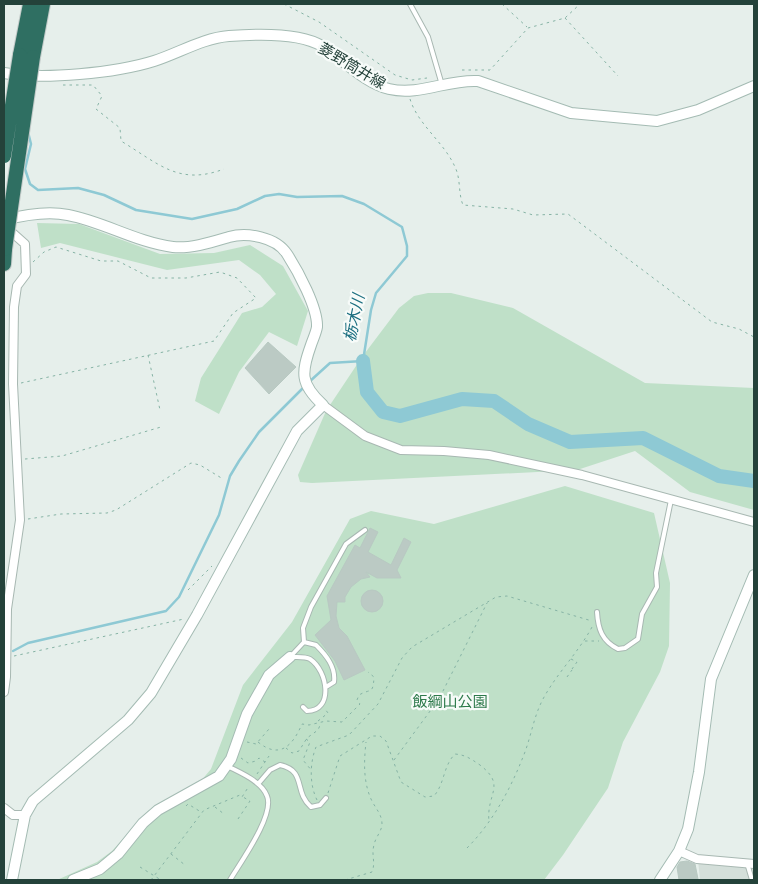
<svg xmlns="http://www.w3.org/2000/svg" width="758" height="884" viewBox="0 0 758 884" font-family="Rubik,'Noto Sans JP',sans-serif">
<rect width="100%" height="100%" fill="#e6efeb"/>
<path fill="#d4dfda" d="M 698,860 L 754,867 L 754,880 L 700,880 Z"/>
<path fill="#bfe0c8" d="M 37,223 L 79,224 L 160,254 L 214,253 L 250,245 L 283,266 L 308,311 L 297,346 L 269,332 L 239,372 L 219,414 L 195,401 L 201,378 L 242,313 L 262,307 L 276,294 L 260,275 L 239,260 L 167,270 L 60,243 L 41,248 Z
M 428,293 L 451,293 L 513,308 L 645,383 L 754,388 L 754,510 L 690,492 L 635,451 L 577,470 L 312,483 L 300,482 L 298,475 L 326,411 L 362,357 L 399,308 L 414,296 Z
M 565,486 L 654,513 L 670,583 L 669,646 L 660,672 L 623,742 L 608,788 L 563,855 L 544,880 L 57,880 L 97,862 L 112,851 L 148,811 L 200,782 L 211,769 L 243,685 L 292,622 L 350,519 L 371,511 L 434,524 Z"/>
<g fill="none" stroke-linecap="round" stroke-linejoin="round">
<path stroke="#8ec9d4" stroke-width="2.5" d="M 28,132 L 31,144 L 25,169 L 30,184 L 38,190 L 78,188 L 104,195 L 136,210 L 192,219 L 237,209 L 265,196 L 279,194 L 297,197 L 342,196 L 364,204 L 402,227 L 407,246 L 407,256 L 376,293 L 371,310 L 363,361 L 330,363 L 309,382
M 13,651 L 28,643 L 166,611 L 179,597 L 219,515 L 230,476 L 239,461 L 259,432 L 305,386"/>
<path stroke="#8ec9d4" stroke-width="14" d="M 363,361 L 367,392 L 383,412 L 400,416 L 462,399 L 494,401 L 528,424 L 570,442 L 643,438 L 719,476 L 754,481"/>
</g>
<path fill="#bbcac4" stroke="#b8c9c2" d="M 268,342 L 296,367 L 269,394 L 245,368 Z
M 370,528 L 378,532 L 368,552 L 391,565 L 404,538 L 411,542 L 397,570 L 401,578 L 377,578 L 366,572 L 370,577 L 361,579 L 351,587 L 345,597 L 345,602 L 337,602 L 336,616 L 339,628 L 347,636 L 365,670 L 344,680 L 335,661 L 315,635 L 331,620 L 327,596 L 355,545 L 360,548 Z
M361 601a11 11 0 1 1 22 0a11 11 0 1 1-22 0Z
M 687,861 L 695,864 L 698,879 L 679,880 L 677,867 L 680,862 Z"/>
<g fill="none" stroke-linecap="round" stroke-linejoin="round">
<g stroke="#a8b8b2" stroke-width="6">
<path id="lane" d="M 410,4 L 428,37 L 442,85
M 597,612 C 598,629 602,641 618,649 L 625,648 L 638,639 L 642,614 L 657,587 L 656,573 L 671,500
M 304,642 L 316,645 C 326,655 336,667 334,682 L 326,687
M 303,707 L 307,711 C 334,711 328,671 310,659 C 305,656 296,657 290,657 L 304,642 L 303,628 L 311,607 L 346,544 L 365,530
M 227,766 C 240,772 262,782 267,796 C 275,815 240,863 230,880
M 258,784 L 270,770 L 280,765 C 307,771 293,791 311,807 L 320,805 L 326,798
M 747,863 L 752,880"/>
</g>
<g stroke="#a8b8b2" stroke-width="10">
<path id="street" d="M 323,405 L 365,436 L 401,450 L 444,451 L 489,455 L 582,475 L 754,522
M 4,692 L 6,677 L 7,609 L 20,520 L 13,384 L 14,307 L 17,286 L 26,274 L 25,244 L 7,228
M 4,808 L 13,815 L 25,815
M 679,851 L 697,859 L 754,864"/>
</g>
<g stroke="#a4bbb3" stroke-width="12">
<path id="secondary" d="M 4,73 C 43,80 116,73 154,61 C 179,53 203,38 229,36 C 255,34 299,32 322,46 C 343,59 364,83 389,89 C 420,96 448,79 478,81 L 571,113 L 657,121 L 698,110 L 754,86
M 5,220 C 24,215 48,211 68,215 C 104,222 136,242 173,247 C 190,249 212,242 229,237 C 247,232 276,237 287,254 C 298,271 318,308 317,327 C 316,333 313,339 311,345 C 301,373 300,384 323,405 L 297,431 L 197,615 L 151,693 L 128,720 L 33,801 L 25,815 L 12,880
M 73,880 L 100,869 L 118,854 L 143,823 L 158,810 L 219,776 L 231,759 L 247,714 L 269,675 L 290,657
M 660,880 L 679,851 L 688,829 L 699,772 L 711,679 L 754,575"/>
</g>
<g stroke="#c2cac8" stroke-width="16">
<path id="highway" d="M 20,55 L 30,4
M 33,57 L 43,4
M 4,264 L 5,249"/>
</g>
<path stroke="#86b3a5" stroke-width="1" stroke-dasharray="2.5 4" stroke-linecap="butt" d="M 284,4 L 319,22 L 395,75 L 412,80 L 427,78
M 502,4 L 527,27
M 565,18 L 618,76
M 462,70 L 490,70 L 528,28 L 565,18 L 580,4
M 63,85 L 93,85 L 102,96 L 96,109 L 120,128 L 121,141 C 159,164 179,186 224,169
M 410,99 C 418,125 444,142 455,167 C 461,179 458,193 463,205 L 513,209 L 533,215 L 568,214 L 712,322 L 739,329 L 754,337
M 148,355 L 160,410
M 21,383 L 214,341 L 233,313 L 256,298 L 237,278 L 220,272 L 186,278 L 151,278 L 118,261 L 101,261 L 56,247 L 44,252 L 33,262
M 25,459 L 62,456 L 161,427
M 28,519 L 61,514 L 107,513 L 116,510 L 191,463 L 200,465 L 223,479
M 188,590 L 212,566
M 585,641 L 599,641
M 14,656 L 184,619
M 571,659 L 577,662 L 572,669 L 575,671
M 567,677 L 572,670
M 318,721 L 328,713 L 325,709
M 306,739 L 310,742 L 303,760 L 312,771
M 247,742 L 256,744 L 269,729
M 258,742 C 280,760 293,745 302,724 L 309,725 L 326,721 L 342,722 L 360,704 L 357,700 L 359,695 C 371,688 373,695 374,677 L 368,672
M 286,748 L 292,753 L 299,751 L 307,738 L 318,730 L 321,723
M 241,758 L 248,763 L 256,761 L 259,758 L 265,762
M 394,760 L 439,699 L 487,603
M 257,774 L 269,756
M 328,793 L 340,756 L 372,736 L 380,736 L 386,741 L 401,782 L 425,797 L 434,796 C 445,783 443,766 455,754 C 466,755 471,759 480,765 C 507,786 486,793 489,822
M 317,800 C 309,784 310,762 316,747 L 349,735 L 378,704 L 402,658 L 412,647 L 496,597 L 507,596 L 592,621
M 186,806 L 188,804 L 201,812
M 215,807 L 224,814
M 238,819 L 250,801 L 243,797
M 467,848 C 492,823 510,790 523,757 C 531,738 533,718 543,699 C 557,673 578,653 592,627
M 171,854 L 185,865
M 140,867 L 161,880
M 151,880 L 204,810 L 240,795 L 242,797 L 249,786
M 345,880 L 372,872 C 376,862 371,855 374,845 C 375,838 382,831 382,824 C 382,814 375,808 371,799 C 363,781 364,761 366,742"/>
<use href="#lane" stroke="#fff" stroke-width="4"/>
<use href="#street" stroke="#fff" stroke-width="8"/>
<use href="#secondary" stroke="#fff" stroke-width="10"/>
<use href="#highway" stroke="#2f6f62" stroke-width="14"/>
<g stroke="#c2cac8" stroke-width="16" stroke-linecap="butt">
<path id="highway-bridge" d="M 4,156 L 20,55
M 5,249 L 33,57"/>
</g>
<use href="#highway-bridge" stroke="#2f6f62" stroke-width="14"/>
</g>
<g text-anchor="middle" dominant-baseline="central" stroke-width="4.5" stroke-linejoin="round" paint-order="stroke">
<g font-size="15" fill="#24423a" stroke="#f7fbf9">
<text transform="translate(352 66) rotate(31)">菱野筒井線</text>
</g>
<g font-size="15" fill="#2d7a4b" stroke="#f7fbf9">
<text x="450" y="702">飯綱山公園</text>
</g>
<g font-size="16" font-style="italic" fill="#1c6f80" stroke="#f7fbf9">
<text transform="translate(354 318) rotate(-78)">栃木川</text>
</g>
</g>
<rect width="758" height="884" fill="none" stroke="#24423a" stroke-width="10"/>
</svg>
